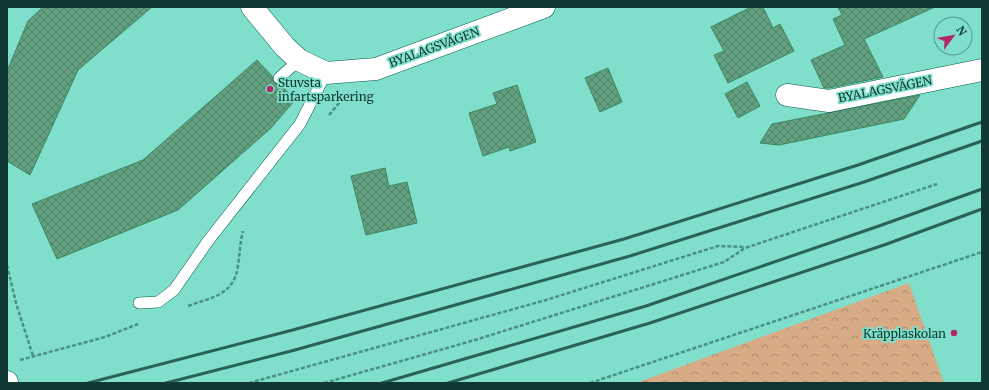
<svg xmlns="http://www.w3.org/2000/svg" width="989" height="390" viewBox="0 0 989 390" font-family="Merriweather,serif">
<defs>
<pattern id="forest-crowns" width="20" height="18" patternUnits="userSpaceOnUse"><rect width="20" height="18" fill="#d8ab87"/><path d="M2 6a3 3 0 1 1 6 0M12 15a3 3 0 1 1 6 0" fill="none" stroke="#ae8c6f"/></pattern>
<pattern id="building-cross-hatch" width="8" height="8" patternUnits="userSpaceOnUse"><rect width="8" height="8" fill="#62a07f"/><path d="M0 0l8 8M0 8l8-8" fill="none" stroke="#4f8369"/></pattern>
</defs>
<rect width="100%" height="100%" fill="#7fdfcb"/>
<path fill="url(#forest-crowns)" d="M 909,283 L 944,383 L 636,383 Z"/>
<path fill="url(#building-cross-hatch)" stroke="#3b8761" d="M 43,7 L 152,7 L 78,70 L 30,175 L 7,161 L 7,71 L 28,21 Z
M 751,7 L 763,7 L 773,28 L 780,24 L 794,51 L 728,83 L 714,55 L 724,51 L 711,27 Z
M 838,7 L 935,7 L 864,39 L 883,77 L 829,88 L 824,88 L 811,60 L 845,45 L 833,19 L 842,15 Z
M 257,60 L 272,76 L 274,83 L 281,85 L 295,100 L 271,128 L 178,210 L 57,259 L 32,204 L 143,160 Z
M 608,68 L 622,102 L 600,112 L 585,78 Z
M 747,82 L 760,106 L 738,118 L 725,94 Z
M 517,85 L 536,142 L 510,151 L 509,147 L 483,156 L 469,113 L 497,104 L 493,93 Z
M 920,95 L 904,119 L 779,145 L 760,143 L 772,124 Z
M 385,168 L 389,186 L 407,182 L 417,223 L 366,235 L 351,176 Z"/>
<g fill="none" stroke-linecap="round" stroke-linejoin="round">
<g stroke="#005a4e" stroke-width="12">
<path id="lane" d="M 279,78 L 299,60
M 139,303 L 158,302 L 174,290 L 208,241 L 300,124 L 326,73"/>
</g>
<g stroke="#005a4e" stroke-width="23">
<path id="street" d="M 252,7 L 285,47 L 299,60 L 326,73 L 376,69 L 544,7
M 787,95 L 829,101 L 982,70"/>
</g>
<g stroke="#005a4e" stroke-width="23">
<path id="secondary" d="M 7,382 L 7,383"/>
</g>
<path stroke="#4a9183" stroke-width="2.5" stroke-dasharray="4 2" stroke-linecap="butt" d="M 329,115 L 339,103 L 341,98
M 7,265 L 16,303 L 33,356
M 188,306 C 212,297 235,295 238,265 C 240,253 240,242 243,231
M 20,360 L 105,337 L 138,324
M 249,383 L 546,300 L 718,246 L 744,247
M 324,383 L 475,340 L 724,262 L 745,248 L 937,184
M 590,383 L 982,252"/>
<use href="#lane" stroke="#fff" stroke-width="11"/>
<use href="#street" stroke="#fff" stroke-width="22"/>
<use href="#secondary" stroke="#fff" stroke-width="22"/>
<path stroke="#2a6257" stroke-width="3" d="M 88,383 L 289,331 L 624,239 L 858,165 L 982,122
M 166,383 L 295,350 L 630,256 L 864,182 L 982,141
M 382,383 L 646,306 L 879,226 L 982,189
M 448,383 L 650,323 L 884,245 L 982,209"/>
</g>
<g fill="#b32865" stroke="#7fdfcb" stroke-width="1.5">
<circle cx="270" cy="89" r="4"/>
<circle cx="954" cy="333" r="4"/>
</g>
<g text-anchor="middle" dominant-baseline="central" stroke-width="3.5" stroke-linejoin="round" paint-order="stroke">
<g font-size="12" fill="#0e3831" stroke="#7fdfcb">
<text transform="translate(434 47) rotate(-20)">BYALAGSVÄGEN</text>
<text transform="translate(885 89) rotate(-11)">BYALAGSVÄGEN</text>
</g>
<g font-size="12" fill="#0e3831" stroke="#7fdfcb" text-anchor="start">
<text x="278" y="82">Stuvsta<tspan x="278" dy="14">infartsparkering</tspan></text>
<text x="946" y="333" text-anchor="end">Kräpplaskolan</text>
</g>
</g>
<rect width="989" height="390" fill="none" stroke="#0e3831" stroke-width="16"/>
<g transform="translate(953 36) rotate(58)"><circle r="19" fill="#7fdfcb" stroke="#529c8d"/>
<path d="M0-3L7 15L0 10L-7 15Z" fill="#b32865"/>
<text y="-6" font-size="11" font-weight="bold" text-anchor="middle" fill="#0e3831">N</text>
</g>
</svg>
